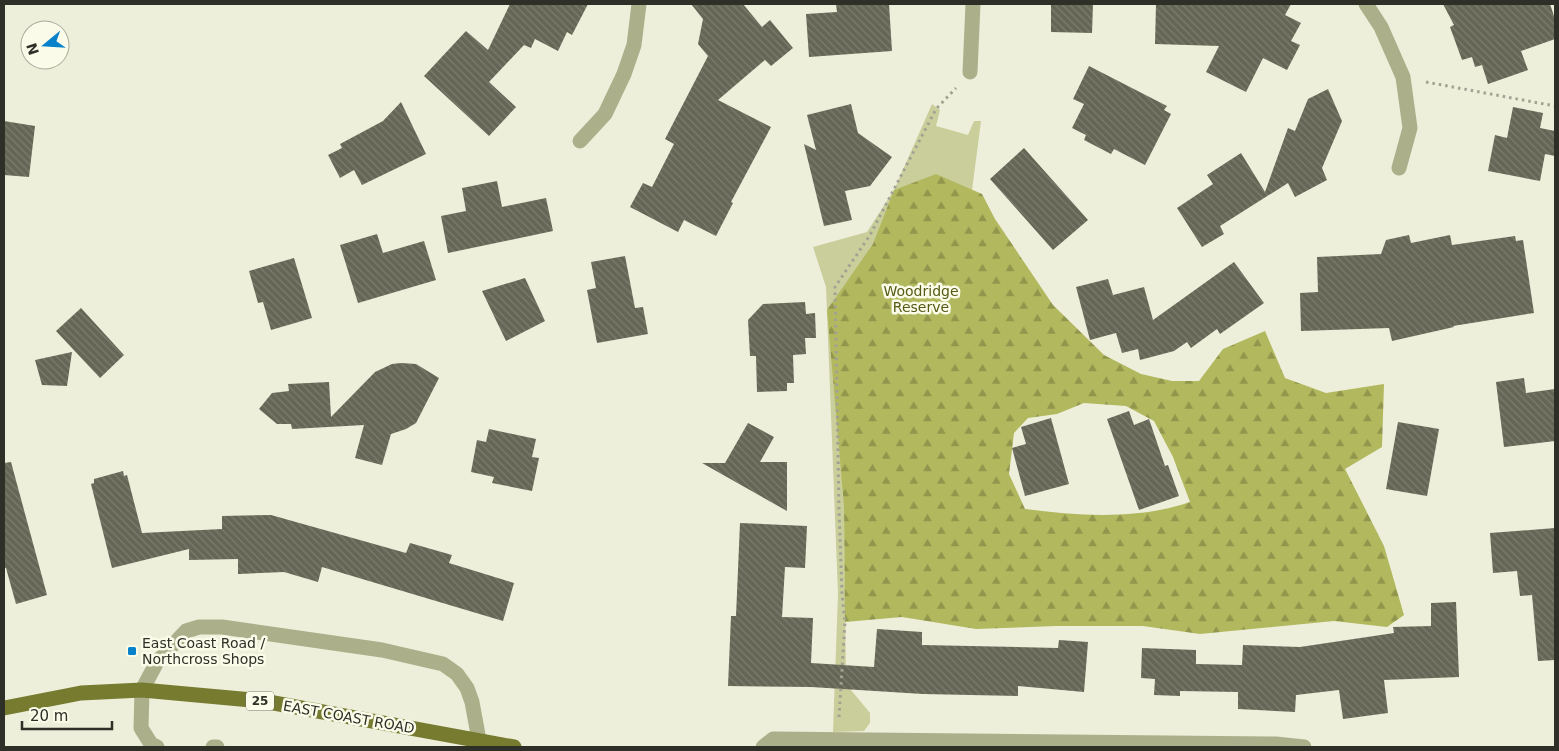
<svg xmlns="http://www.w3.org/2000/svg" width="1559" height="751" viewBox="0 0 1559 751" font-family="'DejaVu Sans',sans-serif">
<defs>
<pattern id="forest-firs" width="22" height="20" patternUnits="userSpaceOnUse" patternTransform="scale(1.25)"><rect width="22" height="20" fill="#b2b85d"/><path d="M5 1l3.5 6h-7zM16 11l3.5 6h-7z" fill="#91964d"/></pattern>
<pattern id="building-back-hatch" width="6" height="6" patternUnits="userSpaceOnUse" patternTransform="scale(1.25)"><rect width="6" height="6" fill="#656655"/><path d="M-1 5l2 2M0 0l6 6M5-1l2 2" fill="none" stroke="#7c7d6f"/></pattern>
</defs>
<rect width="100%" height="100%" fill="#edefdb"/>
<path fill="#c9ce9a" d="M 932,104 L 940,110 L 936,126 L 968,135 L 974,121 L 981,121 L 971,198 L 844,506 L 846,684 L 870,713 L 870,723 L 864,731 L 833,732 L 838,594 L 826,287 L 813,247 L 867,232 L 894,190 Z"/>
<path fill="url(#forest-firs)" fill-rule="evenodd" d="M 936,174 L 982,194 L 995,219 L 1053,305 L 1104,355 L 1141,374 L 1172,381 L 1199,381 L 1223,349 L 1265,331 L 1285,378 L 1326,393 L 1384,384 L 1382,447 L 1345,469 L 1384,546 L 1404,615 L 1387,627 L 1334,621 L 1200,634 L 1143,626 L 1056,626 L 976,629 L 902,617 L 845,622 L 844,506 L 827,310 L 873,244 L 894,190 ZM 1084,403 L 1126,406 L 1154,421 L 1173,457 L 1190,502 C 1137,520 1080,516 1025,509 L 1009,474 L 1014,433 L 1028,418 L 1057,414 Z"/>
<path fill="url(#building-back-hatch)" d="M 510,4 L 588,4 L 572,35 L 567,32 L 558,51 L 535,39 L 531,48 L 524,45 L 489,82 L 516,107 L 489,136 L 424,76 L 466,31 L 488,50 Z
M 691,4 L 743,4 L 762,27 L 770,20 L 793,48 L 771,66 L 765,60 L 718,100 L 771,127 L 731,202 L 733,203 L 716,236 L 684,220 L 678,232 L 630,207 L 643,183 L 652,187 L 674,144 L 665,139 L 708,56 L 698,44 L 703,19 Z
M 836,4 L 889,4 L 892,51 L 809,57 L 806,14 L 837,12 Z
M 1051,4 L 1093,4 L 1092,33 L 1051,32 Z
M 1156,4 L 1291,4 L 1285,15 L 1301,23 L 1291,41 L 1300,45 L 1287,70 L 1263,58 L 1246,92 L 1206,72 L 1219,46 L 1155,44 Z
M 1443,4 L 1550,4 L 1555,19 L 1555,39 L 1521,51 L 1528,70 L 1488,84 L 1482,65 L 1475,67 L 1472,57 L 1462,60 L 1450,27 L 1454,25 Z
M 1089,66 L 1167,106 L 1164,110 L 1171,114 L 1145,165 L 1114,149 L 1111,154 L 1084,140 L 1086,135 L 1072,128 L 1084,104 L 1073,99 Z
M 1328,89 L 1342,121 L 1322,168 L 1327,180 L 1295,197 L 1288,183 L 1220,226 L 1224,234 L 1202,247 L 1177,208 L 1213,184 L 1207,175 L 1241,153 L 1265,192 L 1288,128 L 1295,131 L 1308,99 Z
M 401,102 L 426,154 L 362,185 L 354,170 L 340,178 L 328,155 L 342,148 L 340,144 L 383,121 Z
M 851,104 L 858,133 L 892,157 L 870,186 L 845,191 L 852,220 L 824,226 L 804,144 L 816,150 L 807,115 Z
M 1513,107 L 1543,113 L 1540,128 L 1555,131 L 1555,156 L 1545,154 L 1540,181 L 1488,171 L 1495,135 L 1507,138 Z
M 4,121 L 35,126 L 29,177 L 4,175 Z
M 1024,148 L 1088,220 L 1053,250 L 990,179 Z
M 497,181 L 502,207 L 546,198 L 553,231 L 448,253 L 441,216 L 466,211 L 462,188 Z
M 377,234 L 383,253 L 424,241 L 436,280 L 358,303 L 340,245 Z
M 1409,235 L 1411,243 L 1450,235 L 1452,245 L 1515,236 L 1516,241 L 1523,240 L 1534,313 L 1453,326 L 1454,327 L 1392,341 L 1389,328 L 1301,331 L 1300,293 L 1318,292 L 1317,257 L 1381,254 L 1386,240 Z
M 625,256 L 635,308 L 643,307 L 648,334 L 597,343 L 587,290 L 596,288 L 591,262 Z
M 294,258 L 312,318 L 271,330 L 263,302 L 258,303 L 249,271 Z
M 1234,262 L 1264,303 L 1220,334 L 1217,329 L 1191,348 L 1187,342 L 1174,351 L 1140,360 L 1138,349 L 1122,353 L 1116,333 L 1090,340 L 1076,287 L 1108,279 L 1113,295 L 1144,287 L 1153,320 Z
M 525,278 L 545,321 L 506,341 L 482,291 Z
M 805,302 L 806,314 L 815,313 L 816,338 L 805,338 L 806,354 L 793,355 L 794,383 L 787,383 L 787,391 L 757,392 L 756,356 L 750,356 L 748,320 L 763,304 Z
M 81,308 L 124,355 L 100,378 L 56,331 Z
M 72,352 L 67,386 L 42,385 L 35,360 Z
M 401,363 L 416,364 L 439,378 L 416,423 L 406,429 L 391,434 L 382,465 L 355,458 L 364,425 L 292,429 L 291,424 L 277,424 L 259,409 L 272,393 L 289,391 L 288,384 L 329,382 L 331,417 L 375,372 L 392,364 Z
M 1524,378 L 1526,393 L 1555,389 L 1555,441 L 1504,447 L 1496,382 Z
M 1129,411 L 1134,425 L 1149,419 L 1165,466 L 1168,465 L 1179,496 L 1139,510 L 1107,419 Z
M 1051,418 L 1069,484 L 1025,496 L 1012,448 L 1026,444 L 1021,427 Z
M 1398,422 L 1439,429 L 1427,496 L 1386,489 Z
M 748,423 L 774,437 L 760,462 L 787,462 L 787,511 L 702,463 L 725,463 Z
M 489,429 L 536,439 L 532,457 L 539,458 L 532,491 L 492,483 L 494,477 L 471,472 L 477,440 L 486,442 Z
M 11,462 L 47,595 L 16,604 L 6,568 L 4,568 L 4,463 Z
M 123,471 L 124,476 L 127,475 L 142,533 L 222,529 L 222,516 L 271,515 L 406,553 L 410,543 L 452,555 L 449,563 L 514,583 L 503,621 L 322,567 L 318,582 L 284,572 L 238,574 L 238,559 L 189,560 L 189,549 L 112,568 L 91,484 L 94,483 L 94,479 Z
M 740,523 L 807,526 L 805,568 L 785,567 L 782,617 L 813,618 L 811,663 L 874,667 L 877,629 L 922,632 L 922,645 L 1058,648 L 1059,640 L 1088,642 L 1084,692 L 1018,686 L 1018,696 L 923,694 L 811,687 L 728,686 L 731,616 L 736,616 Z
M 1555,528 L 1555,660 L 1538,661 L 1532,595 L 1520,596 L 1517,571 L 1493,573 L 1490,533 Z
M 1456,602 L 1459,677 L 1384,680 L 1388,713 L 1343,719 L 1339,690 L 1296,695 L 1295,712 L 1238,709 L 1238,692 L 1180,691 L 1180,696 L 1154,695 L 1155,679 L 1141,678 L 1142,648 L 1196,650 L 1196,664 L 1242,665 L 1243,645 L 1300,647 L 1394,633 L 1393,627 L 1431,626 L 1431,603 Z"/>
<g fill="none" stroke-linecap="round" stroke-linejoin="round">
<path stroke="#a0a293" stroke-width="3" stroke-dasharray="2.5 4" stroke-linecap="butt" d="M 1426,82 L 1555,106
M 839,717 L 845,622 L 842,594 L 839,509 L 835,287 L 870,235 L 936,109 L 956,88"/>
<path stroke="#acb08a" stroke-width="15" d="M 1366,4 L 1381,27 L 1403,77 L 1410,128 L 1399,168
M 970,72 L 973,4
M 580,141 L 605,114 L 624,74 L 634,45 L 639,4
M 157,747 L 151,744 L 141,728 L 142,690 L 157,662 L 186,631 L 199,627 L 222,627 L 382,650 L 443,664 L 457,674 L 467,688 L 472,702 L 479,740
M 213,747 L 217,747
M 763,747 L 773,739 L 1276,744 L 1304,747"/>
<path stroke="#777b30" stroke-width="15" d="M 4,708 L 81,693 L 142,690 L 263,701 L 514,747"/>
</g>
<rect fill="#0782ca" stroke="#fafce9" stroke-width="2" x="127" y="646" width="10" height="10" rx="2.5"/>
<g text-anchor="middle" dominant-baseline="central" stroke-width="5" stroke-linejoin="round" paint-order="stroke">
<rect fill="#fafce9" stroke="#6b6c61" stroke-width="1" x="246" y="691.5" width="28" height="19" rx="4"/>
<g font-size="12" font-weight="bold" fill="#2e2f27">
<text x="260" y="701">25</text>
</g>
<g font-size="14" fill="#565a16" stroke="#fafce9">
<text x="921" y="291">Woodridge<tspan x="921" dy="16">Reserve</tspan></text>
</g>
<g font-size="14" fill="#2e2f27" stroke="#fafce9" text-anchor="start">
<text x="142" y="643">East Coast Road /<tspan x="142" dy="16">Northcross Shops</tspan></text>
</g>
<g font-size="14" fill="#2e2f27" stroke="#fafce9">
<text transform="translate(349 717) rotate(10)">EAST COAST ROAD</text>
</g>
</g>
<rect width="1559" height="751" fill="none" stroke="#2e2f27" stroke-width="10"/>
<g transform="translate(45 45) rotate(252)"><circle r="24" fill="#fafce9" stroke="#a8aa9b"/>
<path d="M0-4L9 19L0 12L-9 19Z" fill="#0782ca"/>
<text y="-8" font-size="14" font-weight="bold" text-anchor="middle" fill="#2e2f27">N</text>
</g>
<path d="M22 721v8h90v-8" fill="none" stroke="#2e2f27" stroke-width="2.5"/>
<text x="30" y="721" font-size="15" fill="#2e2f27" stroke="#fafce9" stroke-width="4" paint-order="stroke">20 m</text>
</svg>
